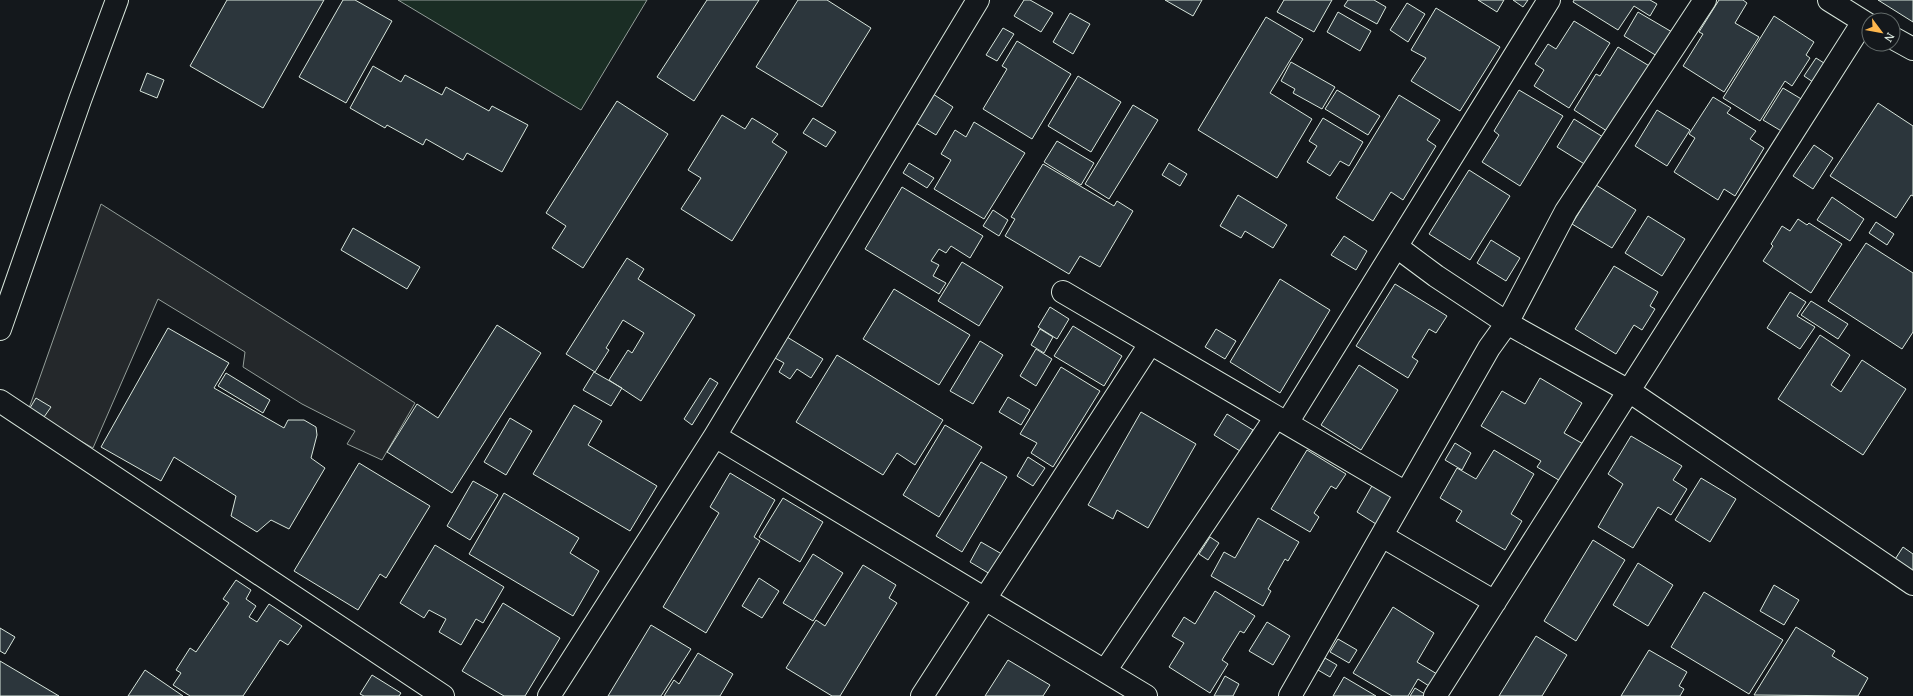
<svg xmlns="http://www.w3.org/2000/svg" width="1913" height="696" viewBox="0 0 1913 696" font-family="'PT Serif',serif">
<rect width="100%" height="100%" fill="#14181c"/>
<path fill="#1a2d24" stroke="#939e99" d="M 398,0 L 647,0 L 581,110 Z"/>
<path fill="#24282b" stroke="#939e99" d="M 101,204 L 415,403 L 382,460 L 347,444 L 355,431 L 302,404 L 243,367 L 245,352 L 158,299 L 93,448 L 28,411 Z"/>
<path fill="#2c363c" stroke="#d8e6dc" d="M 227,0 L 324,0 L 263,108 L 190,66 Z
M 343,0 L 355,0 L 392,21 L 346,103 L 299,77 Z
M 707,0 L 759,0 L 694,101 L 657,77 Z
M 798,0 L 827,0 L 871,28 L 822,107 L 756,67 Z
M 1024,0 L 1030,0 L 1053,13 L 1041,32 L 1014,16 Z
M 1165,0 L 1202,0 L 1193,16 Z
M 1284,0 L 1332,0 L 1314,32 L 1277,12 Z
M 1348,0 L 1374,0 L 1386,7 L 1377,24 L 1344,6 Z
M 1478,0 L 1504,0 L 1497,12 Z
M 1513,0 L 1528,0 L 1523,7 Z
M 1574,0 L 1650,0 L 1657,4 L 1650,16 L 1634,6 L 1618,30 L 1573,2 Z
M 1719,0 L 1743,0 L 1747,3 L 1735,23 L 1759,37 L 1724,92 L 1683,66 L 1703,34 L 1699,32 Z
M 1878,0 L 1913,0 L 1913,22 Z
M 1407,3 L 1425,14 L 1408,42 L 1390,30 Z
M 1436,8 L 1500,47 L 1460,111 L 1411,81 L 1426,58 L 1411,50 Z
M 1338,12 L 1371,31 L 1360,51 L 1327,32 Z
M 1638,12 L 1672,32 L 1657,56 L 1624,36 Z
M 1070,13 L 1090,24 L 1073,54 L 1053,42 Z
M 1774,16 L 1814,42 L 1806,55 L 1810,58 L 1792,86 L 1785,81 L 1760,121 L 1723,98 Z
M 1266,17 L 1303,39 L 1270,93 L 1312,119 L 1277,178 L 1198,130 Z
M 1574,21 L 1610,43 L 1569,108 L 1534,86 L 1544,70 L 1535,64 L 1548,44 L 1556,49 Z
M 1003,28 L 1014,34 L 997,61 L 986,55 Z
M 1017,41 L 1071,74 L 1032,139 L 983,109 L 1007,69 L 1002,66 Z
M 1618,47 L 1651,67 L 1610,133 L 1574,110 L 1596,74 L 1600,76 Z
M 1816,58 L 1824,63 L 1813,82 L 1804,76 Z
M 1291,62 L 1335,87 L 1322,109 L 1293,93 L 1295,89 L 1281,81 Z
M 373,66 L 401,82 L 405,75 L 442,95 L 446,87 L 489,111 L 492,106 L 528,125 L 502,172 L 467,153 L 463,160 L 426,139 L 423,145 L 387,125 L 385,128 L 350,108 Z
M 147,73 L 164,80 L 157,98 L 140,91 Z
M 1078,76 L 1121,102 L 1091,152 L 1048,126 Z
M 1783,88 L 1803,100 L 1783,132 L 1763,120 Z
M 1337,90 L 1380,116 L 1368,135 L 1325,109 Z
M 1519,90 L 1563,116 L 1520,186 L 1482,162 L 1499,135 L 1494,131 Z
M 933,94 L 953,107 L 936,135 L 916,123 Z
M 1399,95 L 1440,120 L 1427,140 L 1436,146 L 1403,200 L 1391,192 L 1373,221 L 1336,198 Z
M 1713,97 L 1731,108 L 1727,113 L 1756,131 L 1750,139 L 1764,148 L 1735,196 L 1724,189 L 1718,200 L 1674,172 L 1695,138 L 1689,134 Z
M 617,101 L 668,134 L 583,268 L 552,248 L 566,226 L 546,213 Z
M 1878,103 L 1913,126 L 1913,196 L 1911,195 L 1896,218 L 1830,176 Z
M 1133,105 L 1158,120 L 1109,199 L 1085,184 Z
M 1657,110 L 1690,130 L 1667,166 L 1635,146 Z
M 722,115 L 745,129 L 752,118 L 778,134 L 772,142 L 787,152 L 732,241 L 681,209 L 701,178 L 688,170 Z
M 813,118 L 836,132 L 826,147 L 803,133 Z
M 1323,118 L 1363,142 L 1349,166 L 1340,161 L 1330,176 L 1307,162 L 1317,146 L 1309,141 Z
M 1574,119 L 1603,137 L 1586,165 L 1557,147 Z
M 974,122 L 1025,153 L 984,219 L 934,189 L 951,160 L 941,154 L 955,130 L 966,137 Z
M 1057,141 L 1094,163 L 1081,185 L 1044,162 Z
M 1814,145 L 1833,158 L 1813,189 L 1793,176 Z
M 909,163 L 934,178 L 927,188 L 903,173 Z
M 1169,163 L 1187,174 L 1180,186 L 1162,175 Z
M 1043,164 L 1114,206 L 1117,201 L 1133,211 L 1100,267 L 1080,256 L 1069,274 L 1005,236 L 1015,219 L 1011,217 Z
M 1469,170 L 1510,196 L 1470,260 L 1429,234 Z
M 1596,185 L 1636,210 L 1612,248 L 1572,224 Z
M 902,187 L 983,236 L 970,258 L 951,246 L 946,253 L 939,249 L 931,261 L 939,265 L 933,276 L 946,283 L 939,294 L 865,249 Z
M 1238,195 L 1287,225 L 1273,248 L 1245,231 L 1241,238 L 1220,226 Z
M 1832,197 L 1864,219 L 1850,241 L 1817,220 Z
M 993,210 L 1008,220 L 999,236 L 983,226 Z
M 1648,216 L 1685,239 L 1662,276 L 1625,253 Z
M 1798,219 L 1807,225 L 1809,223 L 1842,244 L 1811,293 L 1763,261 L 1773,246 L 1771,244 L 1782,226 L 1790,231 Z
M 1876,222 L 1894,234 L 1887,245 L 1869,233 Z
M 353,228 L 420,267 L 407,289 L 341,250 Z
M 1344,236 L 1367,251 L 1356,270 L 1331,255 Z
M 1491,240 L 1520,258 L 1506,281 L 1477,263 Z
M 1866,243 L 1913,273 L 1913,332 L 1902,349 L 1828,301 Z
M 627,258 L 644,269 L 638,279 L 695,315 L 641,401 L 609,380 L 628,350 L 632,353 L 644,333 L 623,320 L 606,348 L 609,350 L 595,372 L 566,354 Z
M 962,262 L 1003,287 L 979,326 L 938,301 Z
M 1614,266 L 1658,292 L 1650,306 L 1655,309 L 1642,330 L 1634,325 L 1616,354 L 1575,329 Z
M 1280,279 L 1330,310 L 1280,393 L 1230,362 Z
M 1395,284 L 1447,316 L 1436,333 L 1429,329 L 1412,357 L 1418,361 L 1408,378 L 1356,346 Z
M 894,289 L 970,335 L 939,385 L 863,339 Z
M 1790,292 L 1806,302 L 1797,316 L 1815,327 L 1800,349 L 1767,328 Z
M 1811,301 L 1848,324 L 1838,339 L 1801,315 Z
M 1050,307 L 1069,319 L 1057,339 L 1038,327 Z
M 497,325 L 541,353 L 452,493 L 387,452 L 417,404 L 438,418 Z
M 1073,326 L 1122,356 L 1104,386 L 1054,356 Z
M 168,328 L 229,363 L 214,388 L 284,428 L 288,420 L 304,420 L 316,427 L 317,435 L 311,458 L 325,468 L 289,529 L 271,520 L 257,532 L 231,516 L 236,496 L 174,457 L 161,481 L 101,447 Z
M 1040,329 L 1053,337 L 1044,353 L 1031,345 Z
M 1216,329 L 1236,341 L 1225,359 L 1205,347 Z
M 1820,335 L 1850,355 L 1831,385 L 1841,392 L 1862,360 L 1906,389 L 1863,455 L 1778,399 Z
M 787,337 L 823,359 L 811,378 L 797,369 L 790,379 L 779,372 L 784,363 L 775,358 Z
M 980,341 L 1003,355 L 973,404 L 950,391 Z
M 1036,349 L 1052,359 L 1036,386 L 1020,376 Z
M 837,355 L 943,420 L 915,465 L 897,453 L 883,475 L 796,422 Z
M 1359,365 L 1398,390 L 1361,450 L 1321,425 Z
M 1061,367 L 1100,391 L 1053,467 L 1031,453 L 1037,443 L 1020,434 Z
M 594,372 L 622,388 L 611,406 L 583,390 Z
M 226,373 L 270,400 L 263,413 L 218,386 Z
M 710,378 L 718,383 L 692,425 L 684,419 Z
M 1540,378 L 1582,403 L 1564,433 L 1585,445 L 1562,482 L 1537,467 L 1541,461 L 1481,426 L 1502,391 L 1525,404 Z
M 1008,397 L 1030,410 L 1021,425 L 999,412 Z
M 36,398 L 51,407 L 44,417 L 30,408 Z
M 574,405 L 602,421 L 588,445 L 657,486 L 630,531 L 533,474 Z
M 1141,412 L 1196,444 L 1148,528 L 1117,510 L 1113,519 L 1088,505 Z
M 1227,414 L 1253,430 L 1240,451 L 1214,435 Z
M 510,418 L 532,431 L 506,475 L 484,462 Z
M 945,425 L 982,447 L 939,517 L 903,495 Z
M 1631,436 L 1682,466 L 1673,480 L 1687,489 L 1671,515 L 1658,507 L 1633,548 L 1598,527 L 1623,484 L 1608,474 Z
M 1455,443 L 1471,453 L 1462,470 L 1445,460 Z
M 1307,450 L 1346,474 L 1336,489 L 1331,486 L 1314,513 L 1319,517 L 1310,532 L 1271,509 Z
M 1494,450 L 1534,474 L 1511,514 L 1522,521 L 1505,550 L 1456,521 L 1462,511 L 1440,498 L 1457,468 L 1476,479 Z
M 1028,457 L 1045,468 L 1033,486 L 1017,476 Z
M 981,462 L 1007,477 L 962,552 L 936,536 Z
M 359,463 L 430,506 L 386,578 L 380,574 L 358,610 L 294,571 Z
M 730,473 L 775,500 L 754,537 L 760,541 L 706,633 L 663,607 L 719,513 L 710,507 Z
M 1701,478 L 1736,499 L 1710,542 L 1675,520 Z
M 473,481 L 498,495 L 470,540 L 447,526 Z
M 1373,484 L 1393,496 L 1376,524 L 1357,512 Z
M 504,493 L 579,538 L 570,553 L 599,571 L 573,616 L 469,554 Z
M 783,498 L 823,522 L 800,562 L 759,537 Z
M 1258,518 L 1299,542 L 1288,561 L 1285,559 L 1268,589 L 1271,591 L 1263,606 L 1211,576 L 1224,552 L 1235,558 Z
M 1210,537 L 1219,543 L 1208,560 L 1199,554 Z
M 1593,540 L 1625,560 L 1576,641 L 1544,621 Z
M 981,542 L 1007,557 L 995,577 L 970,562 Z
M 435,545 L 504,587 L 483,623 L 476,619 L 461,645 L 439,632 L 446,619 L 429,610 L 424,618 L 400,603 Z
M 1903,547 L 1913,554 L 1913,578 L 1892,564 Z
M 813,554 L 843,573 L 813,621 L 783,603 Z
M 1638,563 L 1673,585 L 1648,626 L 1613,605 Z
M 863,565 L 896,585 L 889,598 L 897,603 L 840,696 L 832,696 L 786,668 L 816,620 L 825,626 Z
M 759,578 L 779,591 L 762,618 L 742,606 Z
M 236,580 L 251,590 L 246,599 L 256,606 L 249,617 L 257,622 L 269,604 L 302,626 L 288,645 L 280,640 L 243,696 L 190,696 L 173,685 L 181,673 L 176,670 L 190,648 L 196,652 L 229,603 L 223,599 Z
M 1774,585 L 1799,600 L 1784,625 L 1760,611 Z
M 1215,591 L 1255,616 L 1244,633 L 1240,631 L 1222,660 L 1228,664 L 1210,693 L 1169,667 L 1184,643 L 1172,636 L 1184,617 L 1195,624 Z
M 1704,592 L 1783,640 L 1749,694 L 1671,647 Z
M 503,603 L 560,638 L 525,696 L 504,696 L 462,671 Z
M 1393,607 L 1434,633 L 1417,662 L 1437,674 L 1429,686 L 1418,679 L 1408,696 L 1392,696 L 1353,673 Z
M 1267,622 L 1290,636 L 1273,665 L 1249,651 Z
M 651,625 L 691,649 L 661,696 L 608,696 Z
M 1796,627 L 1835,651 L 1832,656 L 1868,678 L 1858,696 L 1754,695 Z
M 0,628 L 15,637 L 5,654 L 0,651 Z
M 1536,636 L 1567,655 L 1542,696 L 1499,696 Z
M 1338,639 L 1357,650 L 1349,663 L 1330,652 Z
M 1649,650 L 1687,672 L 1679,686 L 1684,689 L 1680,696 L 1621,696 Z
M 698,653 L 733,674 L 720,696 L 664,696 L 674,680 L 679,684 Z
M 1325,658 L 1337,665 L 1330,677 L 1318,670 Z
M 1008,660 L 1050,685 L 1043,696 L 985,696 Z
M 0,661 L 59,696 L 0,696 Z
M 145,670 L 183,696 L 128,696 Z
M 372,675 L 401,693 L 399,696 L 364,696 L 360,694 Z
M 1225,676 L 1239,684 L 1233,696 L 1214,696 Z
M 1344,677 L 1376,696 L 1333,696 Z
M 1415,688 L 1428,696 L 1410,696 Z"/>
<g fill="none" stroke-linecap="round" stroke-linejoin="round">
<g stroke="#d8e6dc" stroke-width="24">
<path id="minor" d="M 978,0 L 715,436 L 1146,696
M 1829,0 L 1869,25
M 1893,38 L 1913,49
M 1397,247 L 1436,276 L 1507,323 L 1629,391 L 1913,584
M 1063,292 L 1406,493
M 0,329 L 80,100 L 117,0
M 0,401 L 443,696
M 1287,423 L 1549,0
M 1382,536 L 1495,602
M 1105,671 L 1276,417
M 549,696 L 715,436
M 922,696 L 1150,344
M 1290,696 L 1489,348 L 1507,323 L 1566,211 L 1705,0
M 1435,696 L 1863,22"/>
</g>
<use href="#minor" stroke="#14181c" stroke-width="22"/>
</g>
<g transform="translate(1881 32) rotate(122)"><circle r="19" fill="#14181c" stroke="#626a69"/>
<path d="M0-3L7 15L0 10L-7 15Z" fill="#ffb74d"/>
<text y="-6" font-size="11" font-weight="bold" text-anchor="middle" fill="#d8e6dc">N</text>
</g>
</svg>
